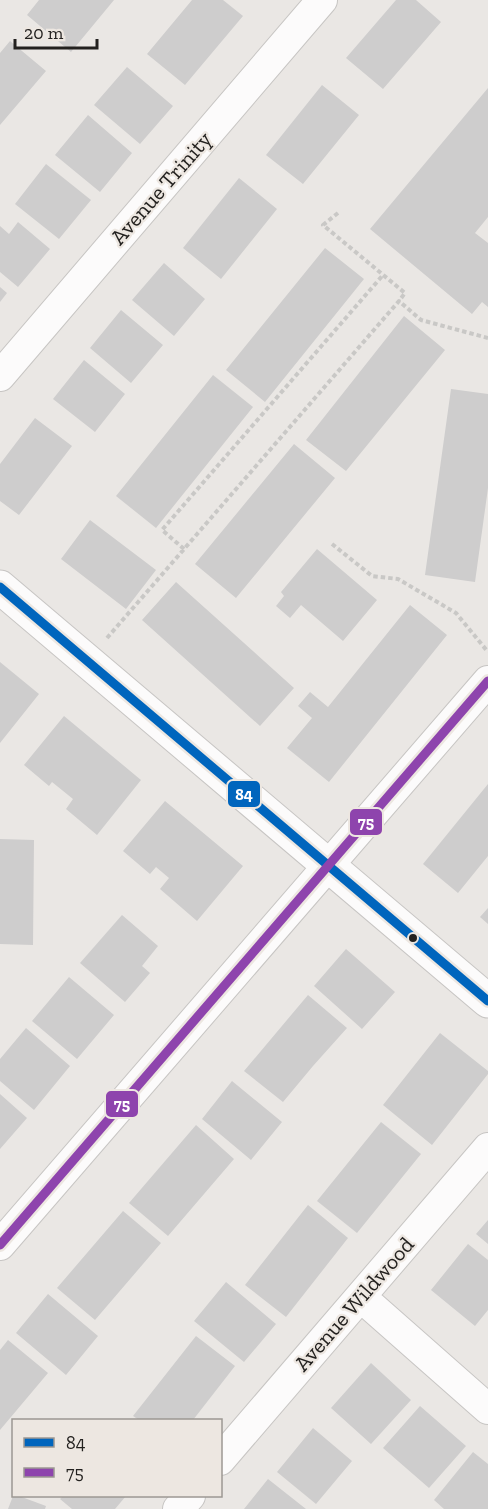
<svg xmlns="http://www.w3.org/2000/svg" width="488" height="1509" viewBox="0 0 488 1509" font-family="'Zilla Slab',serif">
<rect width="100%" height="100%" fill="#eae7e4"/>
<path fill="#cecdcd" d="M 39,0 L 114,0 L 71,52 L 27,15 Z
M 192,0 L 223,0 L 243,16 L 185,85 L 147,54 Z
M 396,0 L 416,0 L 441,22 L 383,89 L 346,58 Z
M 10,41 L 46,71 L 0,125 L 0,53 Z
M 127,67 L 173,106 L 140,144 L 94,105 Z
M 322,85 L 359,115 L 303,184 L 266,155 Z
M 488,88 L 488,217 L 475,233 L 488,243 L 488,307 L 482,302 L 472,314 L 370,229 Z
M 88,115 L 132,153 L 100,192 L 55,155 Z
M 46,164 L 91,200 L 59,239 L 15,204 Z
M 239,178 L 277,209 L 221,279 L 183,248 Z
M 18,222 L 50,249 L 18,287 L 0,272 L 0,226 L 9,234 Z
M 325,248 L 364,279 L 265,402 L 226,370 Z
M 164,263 L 205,299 L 174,336 L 132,300 Z
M 0,287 L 7,293 L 0,302 Z
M 121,310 L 163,345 L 131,383 L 90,348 Z
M 404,316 L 445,350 L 346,471 L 306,440 Z
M 84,360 L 125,394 L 95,432 L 53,399 Z
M 213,375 L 253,407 L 156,528 L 116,496 Z
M 451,389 L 488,394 L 488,488 L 475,582 L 425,575 Z
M 35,418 L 72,446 L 19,515 L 0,501 L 0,464 Z
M 294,444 L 335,478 L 236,598 L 195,564 Z
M 90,520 L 156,570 L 126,609 L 61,559 Z
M 317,549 L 377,600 L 343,641 L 301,605 L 290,618 L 276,606 L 284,596 L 281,592 Z
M 176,582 L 294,688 L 260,726 L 142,620 Z
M 410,605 L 447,635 L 329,782 L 287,748 L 312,718 L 298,706 L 310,692 L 328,707 Z
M 0,662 L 39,694 L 0,743 Z
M 64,716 L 141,780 L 97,835 L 66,809 L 73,799 L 52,782 L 49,786 L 24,765 Z
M 488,784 L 488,856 L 458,893 L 423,864 Z
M 165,801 L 243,866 L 197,921 L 160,889 L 169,878 L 156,867 L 150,874 L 123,851 Z
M 0,839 L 34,840 L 33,945 L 0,944 Z
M 488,908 L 488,924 L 480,917 Z
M 122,915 L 158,946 L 142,966 L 150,973 L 125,1002 L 80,963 Z
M 346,949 L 395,992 L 362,1029 L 314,986 Z
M 69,977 L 114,1015 L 77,1059 L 32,1021 Z
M 308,995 L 347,1028 L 313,1066 L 283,1102 L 244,1071 Z
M 26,1028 L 70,1066 L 34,1110 L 0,1081 L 0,1059 Z
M 440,1033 L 488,1071 L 488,1074 L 432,1145 L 383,1105 Z
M 232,1081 L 282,1122 L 251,1160 L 202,1119 Z
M 0,1094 L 27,1118 L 0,1149 Z
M 381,1122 L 421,1154 L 357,1233 L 317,1201 Z
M 196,1125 L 234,1159 L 168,1236 L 129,1203 Z
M 308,1205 L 348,1238 L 286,1317 L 245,1285 Z
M 123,1211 L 161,1243 L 95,1320 L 57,1288 Z
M 488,1220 L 488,1244 L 476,1234 Z
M 468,1244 L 488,1260 L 488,1310 L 475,1326 L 431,1290 Z
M 226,1282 L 276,1324 L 244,1362 L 194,1321 Z
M 48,1294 L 98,1336 L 66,1375 L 16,1333 Z
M 196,1336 L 235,1366 L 193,1420 L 139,1420 L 133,1416 Z
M 8,1340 L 48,1373 L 0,1430 L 0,1350 Z
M 371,1363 L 411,1400 L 371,1444 L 331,1408 Z
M 420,1406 L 466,1446 L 429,1488 L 383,1448 Z
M 313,1428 L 352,1461 L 316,1504 L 277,1472 Z
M 473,1452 L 488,1464 L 488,1509 L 444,1509 L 434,1500 Z
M 268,1479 L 306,1509 L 244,1509 Z
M 13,1496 L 19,1496 L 46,1506 L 45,1509 L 8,1509 Z
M 63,1496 L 126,1496 L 115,1509 L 72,1509 L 60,1499 Z"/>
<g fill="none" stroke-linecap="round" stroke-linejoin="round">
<g stroke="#c7c5c3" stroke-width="32">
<path id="minor" d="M 0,376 L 322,0
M 0,1245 L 488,681
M 361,1297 L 488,1409
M 220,1460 L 488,1148
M 178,1509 L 190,1496"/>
</g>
<g stroke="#c7c5c3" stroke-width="35">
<path id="tertiary" d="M 0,587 L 488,1001"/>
</g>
<path stroke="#c9c8c6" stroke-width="4" stroke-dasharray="4.5 3" stroke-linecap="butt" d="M 338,213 L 323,225 L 405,293 L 399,301
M 332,544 L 372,576 L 398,579 L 456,613 L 488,652
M 184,549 L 162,530 L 383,275
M 107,638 L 399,301 L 421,320 L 488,338"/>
<use href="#minor" stroke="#fcfbfb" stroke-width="30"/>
<use href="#tertiary" stroke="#fcfbfb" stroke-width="33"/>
<g stroke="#ede7e1" stroke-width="14">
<path id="bus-1" d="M 0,587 L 488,1001"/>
</g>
<g stroke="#ede7e1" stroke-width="14">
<path id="bus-2" d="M 0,1245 L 488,681"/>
</g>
<use href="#bus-1" stroke="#0065bd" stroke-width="9"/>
<use href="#bus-2" stroke="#8e44ad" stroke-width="9"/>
</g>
<circle fill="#23211f" stroke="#ede7e1" stroke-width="2" cx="413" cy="938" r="5"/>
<g text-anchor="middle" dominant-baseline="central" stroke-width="4.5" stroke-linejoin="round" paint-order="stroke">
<g font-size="22" fill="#23211f" stroke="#ede7e1">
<text transform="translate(161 188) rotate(-49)">Avenue Trinity</text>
<text transform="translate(354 1304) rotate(-49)">Avenue Wildwood</text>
</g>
</g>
<g stroke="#ede7e1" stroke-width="2">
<rect x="227" y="780" width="34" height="28" rx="6" fill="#0065bd"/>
<rect x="349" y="808" width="34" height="28" rx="6" fill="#8e44ad"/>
<rect x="105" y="1090" width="34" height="28" rx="6" fill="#8e44ad"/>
</g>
<g font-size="16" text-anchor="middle" font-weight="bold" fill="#fff">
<text x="244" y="800">84</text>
<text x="366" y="828">75</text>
<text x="122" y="1110">75</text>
</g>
<rect x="12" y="1419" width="210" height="78" fill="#ede7e1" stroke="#9c9893" stroke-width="1.5"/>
<rect x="24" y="1438" width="30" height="9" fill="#0065bd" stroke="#9c9893" stroke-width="1.5"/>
<text x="66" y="1449" font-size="18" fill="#23211f">84</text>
<rect x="24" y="1468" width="30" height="9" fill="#8e44ad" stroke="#9c9893" stroke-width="1.5"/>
<text x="66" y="1479" font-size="18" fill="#23211f">75</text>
<path d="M15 39v9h82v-9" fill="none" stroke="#23211f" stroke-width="3"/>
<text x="24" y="39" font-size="18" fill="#23211f" stroke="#ede7e1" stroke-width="4.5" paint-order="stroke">20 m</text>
</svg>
